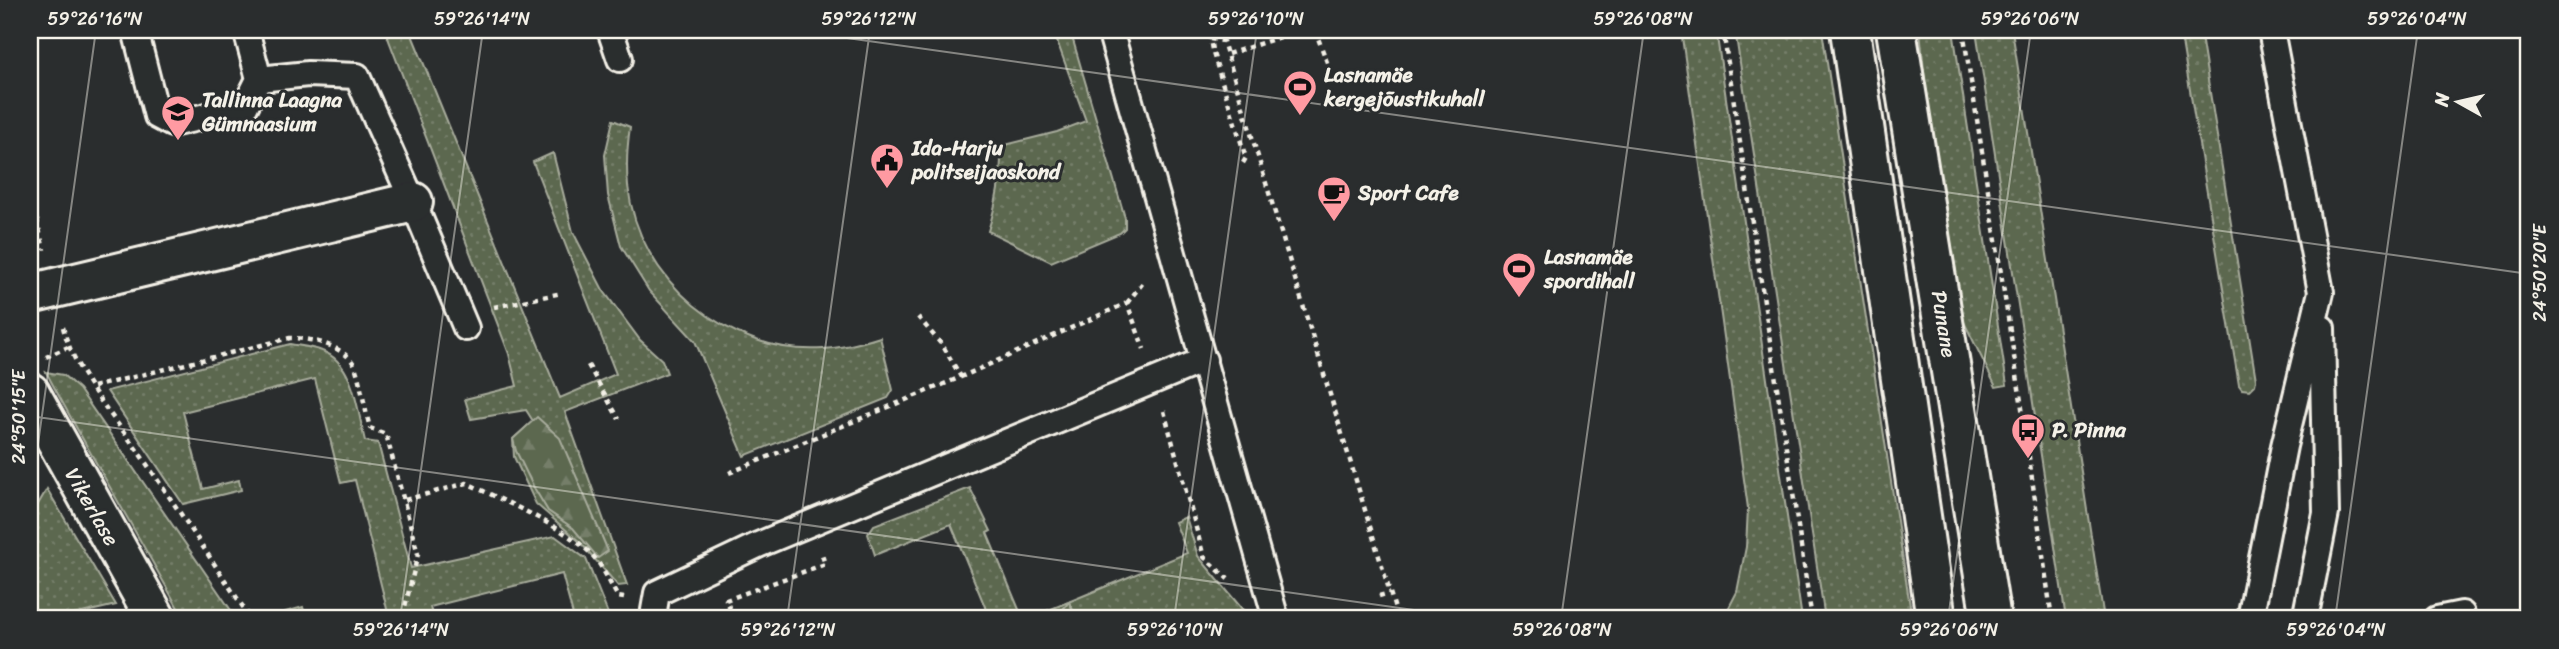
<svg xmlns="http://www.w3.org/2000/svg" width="2559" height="649" viewBox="0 0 2559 649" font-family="Sriracha,sans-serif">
<defs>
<pattern id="green-dots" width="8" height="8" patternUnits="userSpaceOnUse" patternTransform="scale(1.75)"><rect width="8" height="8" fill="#5c6850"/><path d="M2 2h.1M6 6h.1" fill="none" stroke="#747e69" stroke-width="1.8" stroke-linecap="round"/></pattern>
<pattern id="forest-firs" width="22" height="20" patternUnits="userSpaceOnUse" patternTransform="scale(1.75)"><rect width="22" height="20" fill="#5c6850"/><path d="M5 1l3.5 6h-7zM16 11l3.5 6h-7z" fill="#747e69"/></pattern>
</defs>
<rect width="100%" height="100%" fill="#2a2d2e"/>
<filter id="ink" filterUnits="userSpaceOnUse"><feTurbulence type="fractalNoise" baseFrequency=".0143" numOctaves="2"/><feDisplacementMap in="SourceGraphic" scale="14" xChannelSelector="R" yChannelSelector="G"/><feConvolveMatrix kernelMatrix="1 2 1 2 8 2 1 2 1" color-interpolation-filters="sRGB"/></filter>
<g filter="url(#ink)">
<path fill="url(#green-dots)" stroke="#a8ac9c" stroke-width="2" d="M 385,30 L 410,30 L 560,398 L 616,374 L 533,162 L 553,153 L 573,232 L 603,290 L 640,340 L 662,360 L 667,373 L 565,412 L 627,585 L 618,586 L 580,542 L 536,504 L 514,457 L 513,439 L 533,421 L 526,410 L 471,419 L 465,399 L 517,386 L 509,354 Z
M 1053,30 L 1070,30 L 1125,218 L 1125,228 L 1120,233 L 1051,262 L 988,231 C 997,202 1002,176 1001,146 L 1057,132 L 1086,121 Z
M 1681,30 L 1716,30 L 1802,619 L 1723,619 L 1737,592 L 1746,547 L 1748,508 Z
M 1735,30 L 1822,30 L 1912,619 L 1825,619 Z
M 1920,30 L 1953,30 L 2007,385 L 1996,387 L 1964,322 L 1925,82 Z
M 1976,30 L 2012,30 L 2104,619 L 2066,619 Z
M 2180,30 L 2200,30 L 2256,380 L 2255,385 L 2250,390 L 2242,389 L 2239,385 Z
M 613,120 L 630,127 C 627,147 626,166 628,186 C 638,280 728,355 823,349 C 843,348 861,343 880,337 L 893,390 L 888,398 L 744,456 L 695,341 L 649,291 L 621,246 L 608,195 L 605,155 Z
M 290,344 C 300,346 312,347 322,351 C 355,363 357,410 365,441 L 378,443 L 411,568 L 555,536 L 586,559 L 610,619 L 574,619 L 562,574 L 430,607 L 433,619 L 382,619 L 389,617 L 355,480 L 341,483 L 315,379 L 183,412 L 203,489 L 239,480 L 241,490 L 183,504 L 107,391 Z
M 46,372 L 63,375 L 79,389 L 237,619 L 184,619 C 139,536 90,455 46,372 Z
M 970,488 L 991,531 L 987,533 L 1023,619 L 990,619 L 951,524 L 875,555 L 868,534 L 874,525 Z
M 47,489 L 116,605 L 56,619 L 30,619 L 30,518 Z
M 1186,517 L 1198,556 L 1243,610 L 1204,619 L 1077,619 L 1069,602 L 1055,619 L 1027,619 L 1187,553 L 1175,522 Z
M 303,607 L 306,619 L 281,619 L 285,612 Z"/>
<path fill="url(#forest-firs)" stroke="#a8ac9c" stroke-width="2" d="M 537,417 L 560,438 L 608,551 L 598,558 L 573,528 L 548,511 L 533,486 L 516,451 L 513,439 Z
M 1069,602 L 1077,619 L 1055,619 Z"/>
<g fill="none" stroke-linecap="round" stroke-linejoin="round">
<g stroke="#f4f1e8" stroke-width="30">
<path id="service" d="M 135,30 L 157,116 L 172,124 L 245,107 L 259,79 L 308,74 L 357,76 L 413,202 L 466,328
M 246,30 L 259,79
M 610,30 L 620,59
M 1110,30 L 1276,619
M 657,619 L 654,610 L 657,593 L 758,545 L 1204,360
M 2250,619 L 2284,446 L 2321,292 L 2271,30
M 2305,619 L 2326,513 L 2322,328
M 2437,619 L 2462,614"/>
</g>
<g stroke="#f4f1e8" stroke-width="44">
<path id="minor" d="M 30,294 L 413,202
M 30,393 L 156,619"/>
</g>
<g stroke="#f4f1e8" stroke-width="44">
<path id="secondary" d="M 1850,30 L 1936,619
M 1896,30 L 1991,619"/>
</g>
<path stroke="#f4f1e8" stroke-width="4.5" stroke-dasharray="5 5" stroke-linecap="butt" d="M 1315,30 L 1328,65
M 1723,30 L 1812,619
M 1963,30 L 2021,401 L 2052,619
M 1228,54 L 1302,30
M 1243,163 L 1246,158 L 1212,50 L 1210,39 L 1223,41 L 1398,619
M 30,190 L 44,250
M 1127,303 L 1145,280
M 494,307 L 562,293
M 918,317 L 943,346 L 961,377
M 63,327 C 74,372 110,412 137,450 C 176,506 213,562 251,619
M 46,357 L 68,347
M 588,365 L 619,419
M 93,387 L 290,338 C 310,338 342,345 354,364 C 359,374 366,414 370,428 L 386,434 L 418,554 L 402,619
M 1164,411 L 1204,557 L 1228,579
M 729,473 L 961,377 L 1127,303 L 1144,349
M 30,490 L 35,482
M 405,500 L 467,483 C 501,500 568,528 593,556 C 603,567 610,584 618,597 L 624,598
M 1379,596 L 1390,593
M 734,619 L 726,600 L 825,564 L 822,555"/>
<use href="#service" stroke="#2a2d2e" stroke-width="24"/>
<use href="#minor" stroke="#2a2d2e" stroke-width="38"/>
<use href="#secondary" stroke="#2a2d2e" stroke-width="38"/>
</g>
</g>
<path fill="none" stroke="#f4f1e8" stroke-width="2" stroke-opacity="0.45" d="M 790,30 L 2529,274M 30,416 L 1478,619M 30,501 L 96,30M 400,619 L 483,30M 787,619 L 870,30M 1174,619 L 1257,30M 1561,619 L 1644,30M 1948,619 L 2031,30M 2335,619 L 2418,30"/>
<defs>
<g id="stadium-pin" transform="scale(1.75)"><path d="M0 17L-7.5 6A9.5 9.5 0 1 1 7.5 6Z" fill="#ff9aa2" stroke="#2a2d2e"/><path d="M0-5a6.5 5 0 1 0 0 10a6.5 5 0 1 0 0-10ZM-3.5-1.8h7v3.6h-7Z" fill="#111"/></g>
<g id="school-pin" transform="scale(1.75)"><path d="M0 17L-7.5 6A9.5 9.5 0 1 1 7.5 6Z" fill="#ff9aa2" stroke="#2a2d2e"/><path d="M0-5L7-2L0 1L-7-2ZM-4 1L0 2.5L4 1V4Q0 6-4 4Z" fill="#111"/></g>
<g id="civic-pin" transform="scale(1.75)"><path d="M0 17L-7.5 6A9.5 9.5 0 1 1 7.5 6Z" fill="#ff9aa2" stroke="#2a2d2e"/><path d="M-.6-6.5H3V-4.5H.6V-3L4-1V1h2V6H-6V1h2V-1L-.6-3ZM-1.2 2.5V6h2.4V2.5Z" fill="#111"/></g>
<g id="cafe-pin" transform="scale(1.75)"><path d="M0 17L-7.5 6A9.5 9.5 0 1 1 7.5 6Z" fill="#ff9aa2" stroke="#2a2d2e"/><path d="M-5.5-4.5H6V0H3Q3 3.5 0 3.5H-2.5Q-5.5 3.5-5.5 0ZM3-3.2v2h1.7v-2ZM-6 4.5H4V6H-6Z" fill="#111"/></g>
<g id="bus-pin" transform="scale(1.75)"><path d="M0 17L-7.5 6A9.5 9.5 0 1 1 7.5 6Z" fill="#ff9aa2" stroke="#2a2d2e"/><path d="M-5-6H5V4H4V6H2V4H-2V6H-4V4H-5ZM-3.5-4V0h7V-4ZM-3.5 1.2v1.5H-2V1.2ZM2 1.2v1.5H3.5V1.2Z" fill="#111"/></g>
</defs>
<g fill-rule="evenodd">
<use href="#stadium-pin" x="1300" y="87"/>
<use href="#school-pin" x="178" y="112"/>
<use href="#civic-pin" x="887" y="160"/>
<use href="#cafe-pin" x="1334" y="193"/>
<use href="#stadium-pin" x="1519" y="269"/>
<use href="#bus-pin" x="2028" y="430"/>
</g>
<g text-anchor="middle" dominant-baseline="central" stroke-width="6" stroke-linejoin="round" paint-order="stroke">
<g font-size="21" font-weight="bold" fill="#f4f1e8" stroke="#2a2d2e" text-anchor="start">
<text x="1324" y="75">Lasnamäe<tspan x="1324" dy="24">kergejõustikuhall</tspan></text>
<text x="202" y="100">Tallinna Laagna<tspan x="202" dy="24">Gümnaasium</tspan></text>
<text x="912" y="148">Ida-Harju<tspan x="912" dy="24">politseijaoskond</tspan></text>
<text x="1358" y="193">Sport Cafe</text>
<text x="1544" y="257">Lasnamäe<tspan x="1544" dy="24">spordihall</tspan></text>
<text x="2052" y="430">P. Pinna</text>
</g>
<g font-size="21" fill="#f4f1e8" stroke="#2a2d2e">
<text transform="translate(1944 324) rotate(81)">Punane</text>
<text transform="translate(92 507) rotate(60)">Vikerlase</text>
</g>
</g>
<rect width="2559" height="649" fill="none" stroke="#2a2d2e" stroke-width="77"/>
<g transform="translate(2458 102) rotate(278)" stroke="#2a2d2e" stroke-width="5" paint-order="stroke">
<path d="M0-5L12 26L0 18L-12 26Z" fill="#f4f1e8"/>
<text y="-10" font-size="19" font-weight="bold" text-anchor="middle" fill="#f4f1e8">N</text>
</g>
<rect x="38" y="38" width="2482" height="572" fill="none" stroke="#f4f1e8" stroke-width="2.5"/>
<g font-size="18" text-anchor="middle" fill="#f4f1e8">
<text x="95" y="25">59°26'16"N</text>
<text x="482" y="25">59°26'14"N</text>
<text x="869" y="25">59°26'12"N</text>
<text x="1256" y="25">59°26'10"N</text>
<text x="1643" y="25">59°26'08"N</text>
<text x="2030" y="25">59°26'06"N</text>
<text x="2417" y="25">59°26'04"N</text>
<text transform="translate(2540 273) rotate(-90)" y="6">24°50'20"E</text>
<text transform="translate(19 417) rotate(-90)" y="6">24°50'15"E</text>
<text x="401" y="636">59°26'14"N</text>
<text x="788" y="636">59°26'12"N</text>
<text x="1175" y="636">59°26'10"N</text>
<text x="1562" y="636">59°26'08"N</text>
<text x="1949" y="636">59°26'06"N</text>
<text x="2336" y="636">59°26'04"N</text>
</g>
</svg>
